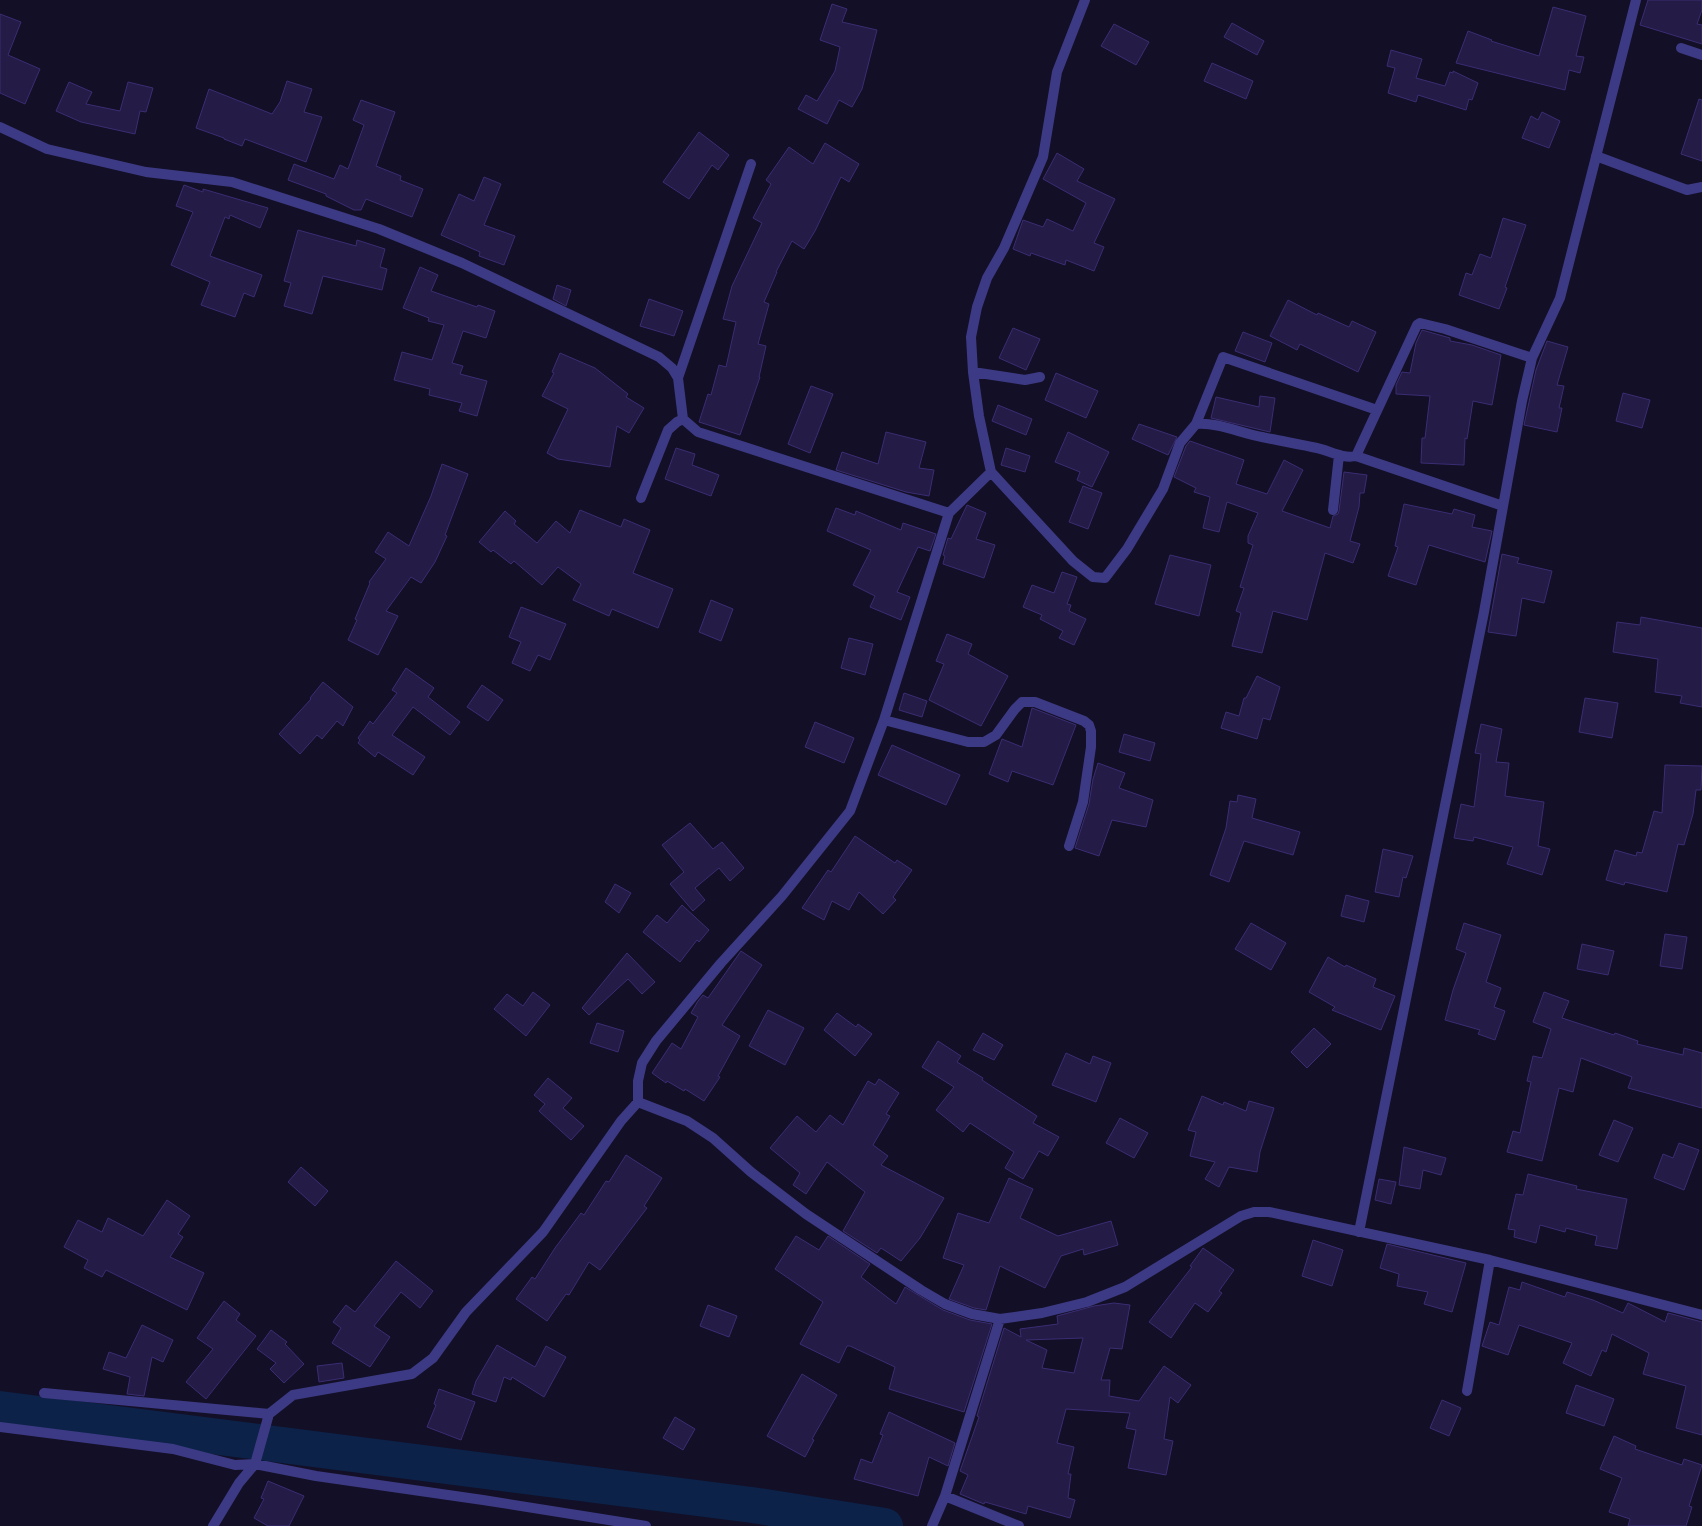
<svg xmlns="http://www.w3.org/2000/svg" width="1702" height="1526" viewBox="0 0 1702 1526" font-family="'Titillium Web',sans-serif">
<rect width="100%" height="100%" fill="#130f26"/>
<g fill="none" stroke-linecap="round" stroke-linejoin="round">
<path stroke="#0c2248" stroke-width="36" d="M 0,1409 L 752,1505 L 885,1526"/>
</g>
<path fill="#241b47" stroke="#3b2d73" fill-rule="evenodd" d="M 1648,0 L 1702,0 L 1702,10 L 1697,24 L 1702,25 L 1702,44 L 1640,25 Z
M 832,4 L 847,9 L 842,22 L 877,30 L 862,89 L 852,107 L 839,100 L 827,124 L 798,109 L 806,95 L 817,101 L 835,71 L 840,47 L 820,40 Z
M 1553,7 L 1586,16 L 1576,56 L 1584,57 L 1580,73 L 1569,70 L 1565,90 L 1456,63 L 1468,31 L 1492,40 L 1491,41 L 1539,56 Z
M 0,14 L 21,22 L 8,55 L 40,69 L 25,104 L 0,93 Z
M 1232,23 L 1264,41 L 1257,55 L 1224,37 Z
M 1114,24 L 1149,42 L 1136,65 L 1101,46 Z
M 1391,50 L 1422,59 L 1416,78 L 1445,86 L 1450,72 L 1453,73 L 1453,71 L 1478,83 L 1472,100 L 1469,99 L 1466,110 L 1418,95 L 1416,102 L 1388,93 L 1395,68 L 1387,66 Z
M 1212,63 L 1253,81 L 1246,99 L 1204,81 Z
M 287,81 L 312,89 L 304,112 L 322,117 L 306,162 L 245,139 L 242,146 L 224,139 L 224,138 L 196,128 L 209,89 L 272,114 L 280,102 Z
M 69,82 L 92,92 L 86,104 L 120,111 L 128,82 L 153,88 L 146,112 L 140,111 L 135,134 L 81,122 L 56,111 Z
M 1699,99 L 1702,100 L 1702,161 L 1681,154 Z
M 361,100 L 395,112 L 376,166 L 401,176 L 400,180 L 423,189 L 412,217 L 366,199 L 361,210 L 354,210 L 326,196 L 326,194 L 288,180 L 294,164 L 334,179 L 340,165 L 348,169 L 364,125 L 353,120 Z
M 1542,112 L 1560,121 L 1549,148 L 1522,138 L 1531,116 L 1538,120 Z
M 699,132 L 729,155 L 718,170 L 712,165 L 689,199 L 663,182 Z
M 825,143 L 859,164 L 849,182 L 841,177 L 815,231 L 804,249 L 792,241 L 776,272 L 777,272 L 764,302 L 769,304 L 758,344 L 766,346 L 759,377 L 760,377 L 740,435 L 699,422 L 708,394 L 711,395 L 719,365 L 726,367 L 736,322 L 723,319 L 732,286 L 762,223 L 753,218 L 771,184 L 766,180 L 789,147 L 813,164 Z
M 1057,153 L 1084,169 L 1077,181 L 1115,199 L 1094,243 L 1104,247 L 1094,271 L 1066,260 L 1065,265 L 1031,253 L 1030,256 L 1013,249 L 1023,220 L 1043,227 L 1047,219 L 1073,231 L 1086,203 L 1043,179 Z
M 484,177 L 501,184 L 484,225 L 515,236 L 504,265 L 479,256 L 480,252 L 441,235 L 459,194 L 474,201 Z
M 184,185 L 203,192 L 203,189 L 268,208 L 260,228 L 230,215 L 229,219 L 225,217 L 210,256 L 262,275 L 254,297 L 244,293 L 235,317 L 201,305 L 210,282 L 171,265 L 193,212 L 176,206 Z
M 1503,218 L 1526,225 L 1505,287 L 1507,288 L 1499,309 L 1459,295 L 1466,273 L 1472,275 L 1480,254 L 1491,258 Z
M 298,230 L 356,246 L 357,240 L 385,249 L 380,267 L 387,269 L 382,290 L 323,276 L 312,314 L 284,306 L 291,283 L 284,281 Z
M 420,267 L 438,275 L 431,291 L 477,307 L 478,305 L 495,311 L 486,338 L 463,331 L 452,363 L 463,366 L 460,374 L 487,381 L 477,416 L 459,411 L 462,403 L 429,395 L 430,389 L 394,380 L 402,352 L 432,360 L 444,325 L 428,321 L 429,318 L 403,308 Z
M 557,285 L 571,290 L 566,306 L 553,299 Z
M 649,299 L 683,311 L 674,336 L 640,326 Z
M 1288,300 L 1317,315 L 1318,313 L 1349,327 L 1352,321 L 1376,332 L 1358,372 L 1300,344 L 1297,350 L 1270,336 Z
M 1013,328 L 1040,339 L 1026,370 L 999,358 Z
M 1422,330 L 1450,338 L 1450,341 L 1472,345 L 1501,355 L 1492,405 L 1473,401 L 1467,439 L 1465,438 L 1464,465 L 1421,463 L 1422,438 L 1425,438 L 1430,396 L 1396,394 L 1396,385 L 1402,372 L 1410,373 L 1416,343 Z
M 1243,332 L 1272,343 L 1265,362 L 1235,351 Z
M 1547,341 L 1568,347 L 1557,385 L 1564,386 L 1559,408 L 1562,408 L 1557,432 L 1524,425 L 1536,370 Z
M 560,353 L 595,368 L 628,394 L 626,397 L 644,408 L 629,433 L 617,426 L 610,467 L 558,459 L 547,453 L 568,409 L 542,396 L 554,373 L 552,372 Z
M 1056,373 L 1098,391 L 1086,418 L 1045,400 Z
M 811,386 L 833,394 L 810,453 L 788,444 Z
M 1623,393 L 1650,400 L 1642,428 L 1616,421 Z
M 1260,396 L 1275,398 L 1270,432 L 1211,418 L 1216,397 L 1259,407 Z
M 998,405 L 1032,419 L 1026,435 L 992,421 Z
M 1139,424 L 1177,437 L 1168,455 L 1132,439 Z
M 886,432 L 926,442 L 919,468 L 934,470 L 929,496 L 906,492 L 836,470 L 842,452 L 878,464 Z
M 1068,432 L 1109,452 L 1092,487 L 1077,480 L 1080,472 L 1055,462 Z
M 1190,441 L 1244,460 L 1236,484 L 1267,494 L 1284,460 L 1303,470 L 1282,511 L 1330,528 L 1333,516 L 1338,514 L 1339,511 L 1344,472 L 1367,475 L 1364,493 L 1360,493 L 1359,507 L 1350,541 L 1360,544 L 1353,563 L 1325,553 L 1307,620 L 1273,611 L 1262,653 L 1232,646 L 1241,613 L 1236,611 L 1244,588 L 1240,587 L 1253,545 L 1248,543 L 1248,536 L 1258,513 L 1227,502 L 1219,532 L 1203,528 L 1210,497 L 1194,492 L 1196,488 L 1174,477 L 1186,446 Z
M 676,448 L 695,454 L 692,465 L 719,475 L 711,496 L 665,479 Z
M 1006,448 L 1030,456 L 1025,472 L 1001,465 Z
M 442,464 L 468,474 L 445,535 L 447,536 L 435,562 L 421,583 L 411,577 L 386,611 L 398,616 L 378,655 L 348,640 L 357,620 L 355,619 L 370,583 L 369,582 L 386,559 L 375,552 L 388,532 L 409,546 L 431,496 Z
M 1083,486 L 1102,493 L 1088,529 L 1069,522 Z
M 1404,504 L 1452,514 L 1454,509 L 1475,515 L 1472,527 L 1492,531 L 1485,562 L 1429,545 L 1416,585 L 1388,576 L 1398,547 L 1395,546 Z
M 967,505 L 986,513 L 976,539 L 995,545 L 984,578 L 943,564 L 945,556 L 943,555 L 948,538 L 951,539 Z
M 836,508 L 855,515 L 856,511 L 901,530 L 903,523 L 936,534 L 930,551 L 918,547 L 897,592 L 910,597 L 901,620 L 870,607 L 875,596 L 853,585 L 871,550 L 827,531 Z
M 580,510 L 621,527 L 624,519 L 650,530 L 633,573 L 673,589 L 658,628 L 612,609 L 609,616 L 573,600 L 581,584 L 558,567 L 542,585 L 514,561 L 511,564 L 493,550 L 491,552 L 479,542 L 505,511 L 516,521 L 514,524 L 537,543 L 556,521 L 570,533 Z
M 1502,554 L 1519,558 L 1517,563 L 1552,571 L 1544,603 L 1522,598 L 1516,636 L 1488,632 Z
M 1170,555 L 1211,565 L 1199,616 L 1155,604 Z
M 1062,572 L 1077,577 L 1067,604 L 1071,605 L 1069,611 L 1086,619 L 1074,645 L 1059,638 L 1063,631 L 1040,619 L 1042,615 L 1023,607 L 1032,585 L 1054,593 Z
M 711,600 L 733,609 L 721,641 L 699,632 Z
M 521,607 L 566,624 L 550,660 L 538,655 L 530,671 L 512,663 L 521,642 L 509,637 Z
M 1641,617 L 1702,628 L 1702,707 L 1680,703 L 1682,696 L 1655,692 L 1658,659 L 1613,652 L 1617,622 L 1640,625 Z
M 947,634 L 972,644 L 968,654 L 1008,676 L 981,726 L 929,700 L 944,664 L 936,661 Z
M 849,638 L 873,644 L 865,675 L 841,668 Z
M 406,668 L 434,688 L 428,697 L 460,722 L 450,735 L 413,707 L 392,735 L 425,757 L 413,775 L 378,752 L 375,757 L 358,743 L 360,740 L 358,738 L 370,721 L 373,724 L 397,693 L 392,690 Z
M 1257,676 L 1280,687 L 1270,720 L 1263,718 L 1257,739 L 1221,728 L 1226,712 L 1239,716 L 1244,698 L 1246,698 Z
M 323,682 L 353,707 L 343,726 L 337,721 L 322,739 L 317,735 L 300,754 L 279,734 L 311,699 L 310,698 Z
M 482,685 L 503,700 L 488,721 L 467,707 Z
M 904,693 L 927,701 L 922,717 L 899,710 Z
M 1585,698 L 1618,703 L 1612,738 L 1579,732 Z
M 1032,708 L 1076,725 L 1053,785 L 1012,771 L 1008,782 L 989,774 L 1002,739 L 1022,747 Z
M 815,722 L 854,738 L 844,763 L 805,747 Z
M 1481,724 L 1502,729 L 1496,762 L 1509,763 L 1505,796 L 1544,802 L 1538,846 L 1550,849 L 1542,875 L 1507,864 L 1513,847 L 1474,837 L 1473,841 L 1454,838 L 1461,804 L 1474,807 L 1481,754 L 1475,753 Z
M 1124,734 L 1155,743 L 1150,761 L 1119,752 Z
M 892,745 L 960,775 L 946,805 L 878,775 Z
M 1098,763 L 1125,773 L 1119,788 L 1153,800 L 1146,827 L 1112,820 L 1099,856 L 1075,848 L 1089,804 L 1093,779 Z
M 1665,765 L 1702,766 L 1701,790 L 1696,790 L 1693,814 L 1684,845 L 1678,844 L 1667,892 L 1625,882 L 1624,885 L 1606,880 L 1615,850 L 1636,856 L 1637,852 L 1642,853 L 1654,811 L 1662,813 Z
M 1238,795 L 1256,799 L 1252,818 L 1300,832 L 1293,855 L 1244,841 L 1229,882 L 1210,875 L 1226,828 L 1230,801 L 1237,802 Z
M 690,823 L 713,849 L 722,842 L 744,868 L 730,881 L 719,868 L 695,888 L 705,900 L 693,911 L 670,884 L 684,872 L 662,845 Z
M 855,836 L 895,863 L 897,860 L 912,870 L 893,897 L 896,900 L 883,914 L 859,892 L 849,910 L 832,901 L 824,920 L 802,908 L 828,870 L 831,872 Z
M 1383,849 L 1413,856 L 1406,878 L 1403,877 L 1399,897 L 1375,892 Z
M 615,884 L 631,893 L 619,913 L 605,902 Z
M 1346,895 L 1369,901 L 1364,922 L 1341,916 Z
M 682,905 L 709,930 L 699,942 L 697,940 L 680,962 L 643,932 L 657,915 L 667,923 Z
M 1251,923 L 1286,943 L 1271,970 L 1235,949 Z
M 1464,923 L 1501,935 L 1486,982 L 1501,988 L 1494,1007 L 1505,1011 L 1495,1040 L 1478,1034 L 1480,1030 L 1445,1020 L 1453,990 L 1466,953 L 1456,949 Z
M 1665,934 L 1687,937 L 1682,969 L 1660,966 Z
M 1582,944 L 1614,951 L 1608,975 L 1577,969 Z
M 741,951 L 762,965 L 722,1025 L 740,1036 L 718,1076 L 720,1077 L 704,1101 L 685,1089 L 684,1091 L 667,1081 L 666,1083 L 652,1073 L 672,1043 L 681,1049 L 698,1017 L 691,1013 L 698,1001 L 703,995 L 708,998 Z
M 627,953 L 655,982 L 642,994 L 628,979 L 589,1015 L 582,1008 Z
M 1328,957 L 1345,967 L 1346,965 L 1376,979 L 1373,987 L 1395,996 L 1381,1030 L 1332,1010 L 1335,1007 L 1309,992 Z
M 533,992 L 550,1005 L 526,1036 L 494,1009 L 507,994 L 523,1006 Z
M 1544,992 L 1569,1001 L 1562,1018 L 1614,1035 L 1615,1033 L 1638,1041 L 1637,1044 L 1683,1055 L 1684,1048 L 1702,1053 L 1702,1108 L 1628,1088 L 1632,1077 L 1581,1058 L 1573,1092 L 1559,1088 L 1542,1161 L 1507,1152 L 1513,1131 L 1520,1133 L 1531,1082 L 1527,1081 L 1533,1056 L 1542,1058 L 1551,1029 L 1533,1022 Z
M 768,1010 L 804,1028 L 785,1065 L 749,1046 Z
M 837,1013 L 856,1027 L 858,1024 L 872,1034 L 855,1056 L 824,1030 Z
M 597,1023 L 624,1031 L 618,1052 L 590,1043 Z
M 1314,1028 L 1331,1044 L 1307,1068 L 1291,1052 Z
M 983,1033 L 1003,1045 L 994,1060 L 973,1050 Z
M 938,1041 L 961,1056 L 957,1062 L 983,1078 L 982,1080 L 1037,1116 L 1033,1123 L 1059,1137 L 1048,1156 L 1039,1151 L 1023,1179 L 1005,1168 L 1014,1152 L 970,1123 L 963,1132 L 936,1110 L 954,1087 L 922,1067 Z
M 1066,1053 L 1090,1064 L 1093,1056 L 1111,1063 L 1096,1102 L 1052,1085 Z
M 548,1078 L 572,1098 L 563,1108 L 584,1126 L 571,1140 L 539,1111 L 545,1104 L 534,1095 Z
M 879,1079 L 899,1093 L 886,1114 L 890,1116 L 873,1145 L 888,1156 L 881,1165 L 944,1198 L 920,1238 L 901,1261 L 881,1248 L 877,1253 L 843,1231 L 865,1192 L 827,1162 L 806,1194 L 793,1185 L 800,1173 L 770,1148 L 797,1116 L 816,1132 L 830,1115 L 843,1125 L 868,1081 L 875,1085 Z
M 1202,1096 L 1223,1105 L 1224,1102 L 1246,1111 L 1249,1101 L 1274,1108 L 1260,1152 L 1257,1172 L 1229,1167 L 1219,1187 L 1205,1179 L 1215,1162 L 1190,1156 L 1196,1132 L 1188,1130 Z
M 1120,1118 L 1148,1133 L 1134,1158 L 1106,1143 Z
M 1614,1120 L 1633,1128 L 1618,1162 L 1599,1155 Z
M 1679,1143 L 1699,1150 L 1684,1190 L 1654,1178 L 1663,1154 L 1673,1158 Z
M 1404,1147 L 1446,1158 L 1441,1175 L 1423,1170 L 1420,1189 L 1399,1185 Z
M 626,1155 L 662,1178 L 644,1206 L 647,1208 L 600,1270 L 589,1262 L 569,1295 L 566,1294 L 547,1321 L 516,1299 L 532,1277 L 535,1279 L 555,1248 L 581,1213 L 584,1215 L 606,1181 L 609,1182 Z
M 301,1167 L 328,1191 L 315,1206 L 288,1182 Z
M 1528,1174 L 1577,1186 L 1576,1189 L 1627,1199 L 1617,1249 L 1595,1245 L 1597,1236 L 1566,1228 L 1565,1232 L 1540,1225 L 1536,1243 L 1514,1237 L 1515,1230 L 1508,1229 L 1516,1194 L 1523,1195 Z
M 1009,1178 L 1033,1189 L 1020,1218 L 1058,1236 L 1111,1221 L 1118,1245 L 1084,1255 L 1083,1249 L 1061,1256 L 1045,1288 L 1000,1266 L 986,1310 L 974,1308 L 949,1299 L 964,1265 L 943,1258 L 958,1213 L 989,1223 Z
M 1379,1179 L 1396,1182 L 1391,1204 L 1375,1200 Z
M 167,1200 L 190,1216 L 178,1234 L 183,1237 L 170,1257 L 204,1273 L 187,1310 L 106,1270 L 102,1277 L 84,1268 L 88,1260 L 64,1247 L 78,1220 L 102,1232 L 108,1218 L 143,1236 Z
M 796,1236 L 819,1250 L 828,1236 L 870,1264 L 861,1277 L 896,1304 L 905,1287 L 943,1310 L 970,1320 L 992,1324 L 964,1412 L 889,1389 L 895,1367 L 850,1346 L 847,1346 L 839,1363 L 800,1344 L 823,1302 L 775,1269 Z
M 1313,1240 L 1343,1250 L 1332,1286 L 1302,1276 Z
M 1387,1244 L 1466,1263 L 1452,1312 L 1424,1304 L 1428,1292 L 1397,1286 L 1399,1274 L 1380,1268 Z
M 1203,1248 L 1234,1270 L 1219,1291 L 1222,1293 L 1208,1312 L 1195,1303 L 1171,1338 L 1149,1322 L 1192,1267 L 1190,1266 Z
M 396,1261 L 433,1291 L 420,1308 L 401,1292 L 374,1326 L 390,1337 L 370,1367 L 332,1343 L 341,1328 L 333,1322 L 346,1305 L 355,1312 Z
M 1522,1282 L 1565,1297 L 1567,1292 L 1593,1300 L 1623,1313 L 1628,1303 L 1665,1322 L 1668,1313 L 1702,1322 L 1702,1435 L 1676,1428 L 1686,1386 L 1643,1374 L 1649,1353 L 1612,1334 L 1606,1352 L 1602,1350 L 1591,1376 L 1563,1363 L 1572,1343 L 1519,1325 L 1508,1355 L 1482,1346 L 1490,1322 L 1499,1325 L 1509,1287 L 1520,1290 Z
M 224,1301 L 240,1314 L 236,1320 L 256,1336 L 206,1399 L 186,1382 L 213,1349 L 197,1338 Z
M 1114,1303 L 1130,1305 L 1122,1349 L 1110,1348 L 1101,1380 L 1110,1380 L 1109,1396 L 1139,1401 L 1164,1366 L 1191,1385 L 1178,1403 L 1170,1397 L 1164,1439 L 1173,1441 L 1166,1475 L 1128,1468 L 1136,1430 L 1126,1428 L 1130,1413 L 1066,1409 L 1057,1443 L 1074,1447 L 1068,1474 L 1071,1474 L 1068,1498 L 1075,1500 L 1070,1518 L 1028,1506 L 1026,1514 L 985,1502 L 984,1504 L 960,1494 L 968,1475 L 960,1471 L 979,1417 L 977,1416 L 1004,1328 L 1021,1337 L 1020,1329 L 1058,1324 L 1057,1316 L 1094,1306 ZM 1083,1338 L 1074,1373 L 1042,1368 L 1047,1350 L 1026,1340 Z
M 708,1305 L 737,1316 L 729,1337 L 700,1326 Z
M 142,1325 L 173,1340 L 163,1362 L 152,1357 L 144,1396 L 127,1394 L 130,1377 L 103,1369 L 109,1352 L 126,1358 Z
M 271,1330 L 287,1342 L 285,1344 L 304,1364 L 284,1383 L 270,1369 L 276,1363 L 257,1349 Z
M 497,1345 L 535,1367 L 546,1346 L 566,1357 L 544,1397 L 512,1377 L 511,1380 L 504,1377 L 496,1402 L 472,1394 L 476,1381 Z
M 342,1363 L 344,1378 L 319,1382 L 317,1366 Z
M 802,1374 L 837,1395 L 812,1439 L 814,1440 L 805,1457 L 767,1436 Z
M 1576,1385 L 1614,1399 L 1604,1426 L 1566,1413 Z
M 439,1389 L 475,1402 L 461,1440 L 427,1427 L 436,1405 L 434,1404 Z
M 1442,1400 L 1461,1408 L 1449,1436 L 1430,1428 Z
M 889,1412 L 955,1443 L 948,1466 L 929,1457 L 918,1496 L 854,1479 L 861,1459 L 872,1463 L 883,1435 L 880,1434 Z
M 675,1417 L 695,1429 L 683,1450 L 663,1438 Z
M 1614,1436 L 1636,1446 L 1635,1449 L 1682,1465 L 1684,1459 L 1702,1465 L 1689,1506 L 1692,1507 L 1686,1526 L 1628,1526 L 1630,1519 L 1609,1512 L 1622,1478 L 1600,1469 Z
M 268,1481 L 304,1496 L 289,1526 L 268,1526 L 254,1518 L 264,1499 L 261,1498 Z"/>
<g fill="none" stroke-linecap="round" stroke-linejoin="round">
<path stroke="#3d3a85" stroke-width="10" d="M 1681,48 L 1702,55
M 0,127 L 47,149 L 146,172 L 232,182 L 379,229 L 462,263 L 659,357 L 672,368 L 678,378 L 683,419 L 698,432 L 949,513
M 1596,156 L 1687,190 L 1702,187
M 973,372 L 1025,380 L 1040,377
M 678,378 L 751,164
M 1196,424 C 1218,422 1240,433 1262,437 C 1280,441 1299,444 1317,448 C 1330,451 1343,459 1356,456 L 1417,325 L 1420,323 L 1445,329 L 1532,358
M 1356,456 L 1503,506
M 991,472 L 1073,561 L 1093,577 L 1105,578 L 1127,549 L 1163,489 L 1180,443 L 1196,424 L 1223,357 L 1377,410
M 641,498 L 668,430 L 677,422 L 683,419
M 1333,510 L 1339,455
M 884,720 L 968,742 L 984,742 L 996,735 L 1015,709 L 1022,702 L 1035,702 L 1084,721 L 1089,725 L 1091,731 L 1091,747 L 1083,802 L 1069,846
M 638,1102 L 638,1081 L 642,1063 L 656,1041 L 721,963 L 782,896 L 850,811 L 884,720 L 949,513 L 991,472 L 979,416 L 973,372 L 971,337 L 977,307 L 987,278 L 1004,248 L 1043,157 L 1057,72 L 1085,0
M 1359,1232 L 1484,612 L 1522,401 L 1532,358 L 1560,298 L 1636,0
M 1467,1391 L 1490,1260
M 44,1393 L 269,1414
M 0,1427 L 173,1449 L 235,1465 L 255,1464 L 316,1476 L 483,1500 L 646,1526
M 945,1496 L 1019,1526
M 213,1526 L 239,1483 L 255,1464 L 269,1414 L 293,1395 L 412,1374 L 433,1358 L 466,1312 L 543,1232 L 621,1121 L 638,1102 L 687,1121 L 713,1138 L 751,1172 L 806,1214 L 921,1290 L 945,1304 L 972,1314 L 1000,1319 L 1042,1313 L 1087,1302 L 1125,1287 L 1241,1216 L 1254,1212 L 1269,1212 L 1490,1260 L 1702,1315
M 932,1526 L 945,1496 L 1000,1319"/>
</g>
</svg>
